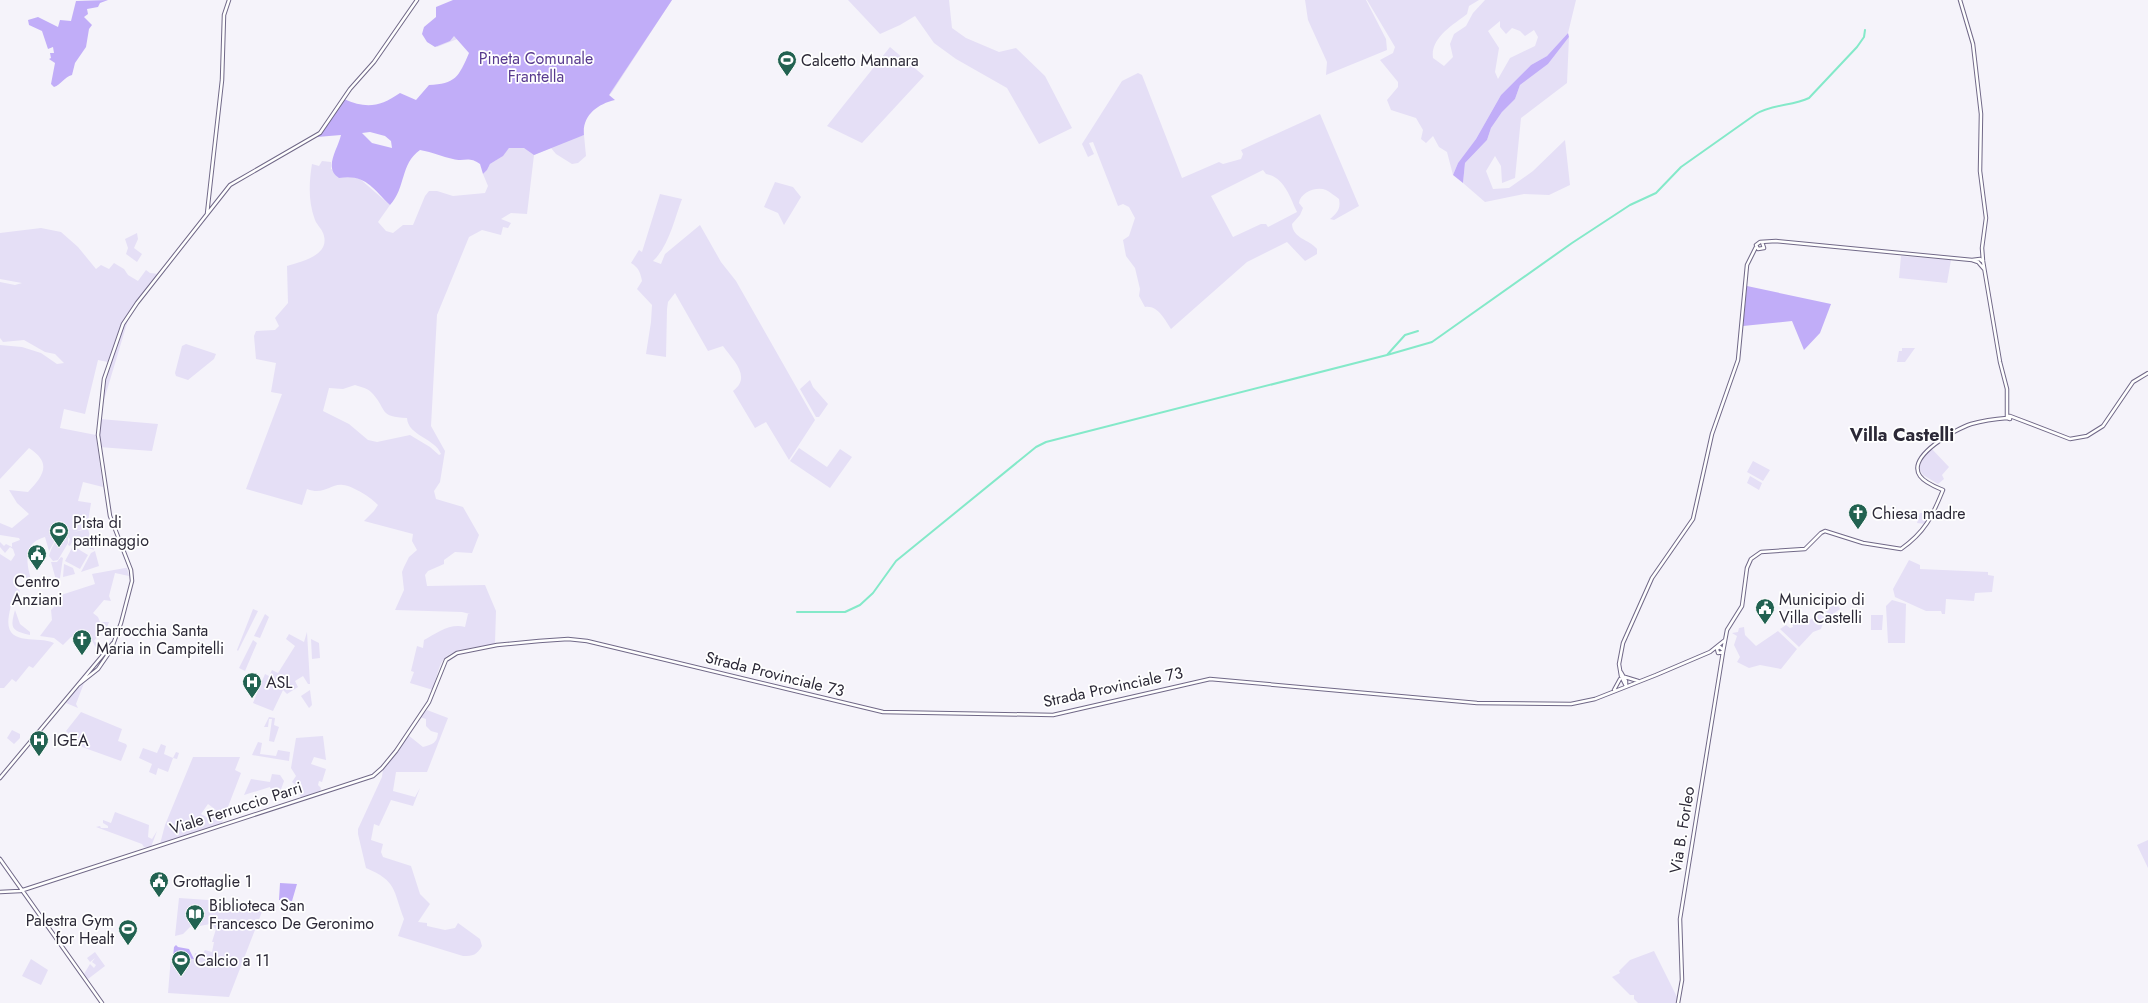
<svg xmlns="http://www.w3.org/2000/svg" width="2148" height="1003" viewBox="0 0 2148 1003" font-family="Jost,sans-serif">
<rect width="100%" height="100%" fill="#f5f3fa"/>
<path fill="#e5dff6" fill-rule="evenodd" d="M 457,0 L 672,0 L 612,92 L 608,97 L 602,98 L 578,124 L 578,137 L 584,135 L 586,156 L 578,163 L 572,164 L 556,154 L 551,148 L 534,155 L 527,214 L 511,213 L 501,219 L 511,223 L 508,228 L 503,227 L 501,235 L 482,230 L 469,237 L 437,315 L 431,426 L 445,451 L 440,482 L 434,491 L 436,499 L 463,507 L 479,535 L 472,553 L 455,552 L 444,560 L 444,564 L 428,571 L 425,575 L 427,586 L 485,585 L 496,611 L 495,643 C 490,646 483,646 477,647 C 441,653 442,656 433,690 L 410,683 L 414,672 L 411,671 L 417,646 L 423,648 L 424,640 C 437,633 450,623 465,627 L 468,614 L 470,614 L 462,612 L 395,610 L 404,590 L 402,572 L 404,567 L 409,557 L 417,550 L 412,541 L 413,534 L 364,521 L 374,511 L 378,505 C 372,498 353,486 343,485 C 331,483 324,496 307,489 L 302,505 L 246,489 L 282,394 L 271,392 L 276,363 L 256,359 L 254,336 L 256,331 L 275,330 L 279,326 L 275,318 L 288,303 L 287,266 C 300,262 329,256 324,236 C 323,230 317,225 315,220 C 308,201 309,183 312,164 L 319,166 L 322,161 L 331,162 L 331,169 L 360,179 L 390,205 L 378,222 L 386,231 L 393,233 L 403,225 L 413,225 L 425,196 L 429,191 L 437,191 L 453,196 L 485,193 L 488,186 L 483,174 L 487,170 L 490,164 L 501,157 L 509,148 L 523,147 L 451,88 L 470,53 L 460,38 L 437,47 L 423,30 ZM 355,385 C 361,387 368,388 373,394 C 387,410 379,417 407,418 C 408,436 435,438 441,454 L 439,455 L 430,447 L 410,435 L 377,442 L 368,440 L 349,424 L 323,411 L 329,388 L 343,389 Z
M 848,0 L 949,0 L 952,28 L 966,38 L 999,52 L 1016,48 L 1045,76 L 1072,128 L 1039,144 L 1007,88 L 956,59 L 934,43 L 915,16 L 900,25 L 880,34 Z
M 1305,0 L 1366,0 L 1386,39 L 1387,50 L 1326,75 L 1327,62 L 1308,20 Z
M 1367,0 L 1479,0 L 1469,6 L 1467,14 C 1453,25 1430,38 1433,58 L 1444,66 L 1453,57 L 1450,44 L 1454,34 L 1466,26 L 1473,13 L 1485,0 L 1576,0 L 1568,33 L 1547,56 L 1531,65 L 1501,95 L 1476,139 L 1458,163 L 1453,175 L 1447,152 L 1439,147 L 1433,136 L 1426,143 L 1421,139 L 1423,130 L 1416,118 L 1391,110 L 1387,100 L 1398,87 L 1398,82 L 1380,60 L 1393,53 L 1395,47 ZM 1500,21 L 1500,27 L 1506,34 L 1512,28 L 1520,31 L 1525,36 L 1534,30 L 1538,37 L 1535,46 L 1510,58 L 1498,79 L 1495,72 L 1499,48 L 1488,31 Z
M 1569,37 L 1567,83 L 1521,118 L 1515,178 L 1502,183 L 1501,166 L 1495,156 L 1486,171 L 1493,189 L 1509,188 L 1533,171 L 1565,140 L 1570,185 L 1549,195 L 1524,194 L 1485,202 L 1463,183 L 1465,163 L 1487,140 L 1491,128 L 1502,112 L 1515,99 L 1520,85 L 1548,64 Z
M 890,47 L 924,76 L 862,143 L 827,126 Z
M 1138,73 L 1142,75 L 1182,178 L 1219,162 L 1223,164 L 1241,159 L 1243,154 L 1241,150 L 1320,114 L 1359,206 L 1334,220 L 1330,219 C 1337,213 1341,209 1339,199 C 1335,196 1330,192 1326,190 C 1316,186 1300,193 1299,203 L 1303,208 L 1300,215 L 1292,224 C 1293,239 1309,239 1317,249 L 1317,254 L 1305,261 L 1287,242 L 1247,262 L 1171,329 C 1165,320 1158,305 1145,307 L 1139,296 L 1140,289 L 1135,268 L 1126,256 L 1123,240 L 1129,236 L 1135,218 L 1129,207 L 1123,204 L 1118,206 L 1093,142 L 1089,143 L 1094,154 L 1088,157 L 1082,144 L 1122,81 ZM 1263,170 L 1266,174 C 1284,177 1290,197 1297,212 L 1268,227 L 1266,224 L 1261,224 L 1233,237 L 1211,196 Z
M 775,182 L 793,187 L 801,197 L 784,225 L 778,213 L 764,207 Z
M 660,194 L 682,199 C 675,217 669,246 653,261 L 661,264 L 665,254 L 700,225 L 721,262 L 736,281 L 815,420 L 789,460 L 766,422 L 755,428 L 733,391 C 752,377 733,360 723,346 L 708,351 L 675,293 L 668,302 L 667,309 L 666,357 L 646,354 L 651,322 L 652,305 L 637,289 L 642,281 C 640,272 639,268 631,263 L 639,250 L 642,252 Z
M 41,228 L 61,232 L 78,247 L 96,269 L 101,265 L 109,269 L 114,263 L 124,269 L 128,275 L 138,281 L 146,270 L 150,273 L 159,274 C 134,305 120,324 108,362 L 98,360 L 85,414 L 64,409 L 60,428 L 96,435 L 103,487 L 83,482 L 78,501 L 91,503 L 87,528 L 73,532 L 88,529 L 94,550 L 72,542 L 70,546 L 68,545 L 70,539 L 64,533 L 58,535 L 49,551 L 45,537 L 50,536 C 19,541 27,565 33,587 L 28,588 L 27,579 L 18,578 L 15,586 L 20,591 C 12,598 11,604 9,615 C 3,648 37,635 54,643 L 33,668 L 29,666 L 16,682 L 12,679 L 4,688 L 0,688 L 0,554 L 11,561 L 15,555 L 13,549 L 10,547 L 5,553 L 0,547 L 0,542 L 4,546 L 6,544 L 12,547 L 12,543 L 20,540 L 19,538 L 0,535 L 0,523 L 12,528 L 29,514 L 17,503 L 9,490 L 28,492 C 44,475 52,463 29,448 L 0,479 L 0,345 L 22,347 L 41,353 L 57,364 L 64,363 L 55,354 L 45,352 L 24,340 L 3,342 L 0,338 L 0,282 L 15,285 L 22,283 L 0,279 L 0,233 Z
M 137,233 L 138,239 L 134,248 L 142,254 L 137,262 L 126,254 L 128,248 L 125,239 Z
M 1901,256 L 1951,260 L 1947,283 L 1899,278 Z
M 126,320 L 128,320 L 104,400 L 100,419 L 158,424 L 152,451 L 99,447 C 96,403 108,360 126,320 Z
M 186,344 L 216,354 L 214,359 L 188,380 L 176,376 L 175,373 L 182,346 Z
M 1902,348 L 1915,348 L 1905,362 L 1897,362 L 1899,351 L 1902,351 Z
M 810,380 L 813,387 L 828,404 L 819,417 L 816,417 L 800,389 Z
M 799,448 L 827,467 L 840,449 L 852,457 L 830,488 L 790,461 Z
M 1931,448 L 1949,467 L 1942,475 L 1944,479 L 1938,484 L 1923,475 L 1919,468 L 1925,455 Z
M 1753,461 L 1770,470 L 1763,481 L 1747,472 Z
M 1750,476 L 1762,483 L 1759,490 L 1747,483 Z
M 1920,513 L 1931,513 L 1926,524 L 1917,523 Z
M 63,535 L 68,537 L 68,543 L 58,560 L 53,561 L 49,556 C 51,549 56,537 63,535 Z
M 73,546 L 88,555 L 80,569 L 65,561 Z
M 95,551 L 99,566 L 81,572 L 91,553 Z
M 61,557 L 63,558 L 60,578 L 56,580 L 51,562 L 57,562 Z
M 1909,560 L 1920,565 L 1920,569 L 1988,572 L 1988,575 L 1994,576 L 1992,592 L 1975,593 L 1974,601 L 1946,599 L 1945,614 L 1942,614 L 1941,611 L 1926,611 L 1895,597 L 1893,589 Z
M 64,564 L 73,568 L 75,574 L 63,577 Z
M 125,568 L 127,568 L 129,576 L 115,573 L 109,596 L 111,601 L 104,600 L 93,613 L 98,617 L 100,622 L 109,622 L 105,632 L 103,630 L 94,641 L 100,646 L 97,650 L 92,640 L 86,647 L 78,637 L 71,637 L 63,645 L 54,638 L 40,636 L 52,620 L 51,610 L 57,604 L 58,596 L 95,584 L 92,574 Z
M 1838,600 L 1840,602 L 1838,606 L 1840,609 L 1830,616 L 1826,611 Z
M 1892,600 L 1906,604 L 1905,643 L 1888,643 L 1886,606 Z
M 253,609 L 258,611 L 238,651 L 237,650 Z
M 15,610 L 20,624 L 30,632 L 30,635 C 11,631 10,628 15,610 Z
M 1822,611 L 1828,617 L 1824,620 L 1821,629 L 1813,632 L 1799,647 L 1780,629 L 1786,625 L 1790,628 L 1793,627 L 1792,623 L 1795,620 L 1800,625 L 1803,625 Z
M 265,614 L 269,617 L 260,638 L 254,636 Z
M 1871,615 L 1883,615 L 1882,630 L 1871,630 Z
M 1744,627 L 1745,635 L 1756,646 L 1778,631 L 1797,649 L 1781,669 L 1760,665 L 1749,668 L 1737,662 L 1740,657 L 1734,645 L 1737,636 L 1732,633 L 1738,632 L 1739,628 Z
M 307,632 L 310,684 L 308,684 L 303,676 L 295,681 L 298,687 L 287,694 L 283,690 L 273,711 L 253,703 L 265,674 L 269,676 L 272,670 L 278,673 L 295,646 L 286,639 L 289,634 L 304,642 Z
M 311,639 L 319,643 L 320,658 L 312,659 Z
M 253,640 L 257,643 L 245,671 L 239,668 Z
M 84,683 L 76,704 L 78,708 L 66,703 L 74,692 Z
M 310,690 L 312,705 L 309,708 L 301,696 Z
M 427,710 L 448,718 L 427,772 L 396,772 L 393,791 L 415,797 L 420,788 L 413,806 L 391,800 L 379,826 L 374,824 L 371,840 L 383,844 L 381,852 L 383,857 L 411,866 L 420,894 L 430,904 L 418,922 L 427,923 L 427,926 L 445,930 L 455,928 L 458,923 L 480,939 L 482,946 C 477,955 473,956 463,956 L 398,936 L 404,919 C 393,890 397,881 366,868 L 358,834 L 358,829 L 382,777 L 383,769 L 408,735 L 423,747 C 433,744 437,743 438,733 L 431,731 L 426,726 L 426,719 L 420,717 Z
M 81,712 L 122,729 L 118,741 L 126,744 L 127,746 L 121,761 L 82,747 L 66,731 Z
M 269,717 L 275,718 L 274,725 L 279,727 L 274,742 L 269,741 L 272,719 L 269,719 L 268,727 L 264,727 Z
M 12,730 L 20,734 L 20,738 L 14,744 L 7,738 Z
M 323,736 L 326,760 L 314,757 L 311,764 L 326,769 L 322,782 L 319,781 L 318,785 L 321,788 L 320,791 L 301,798 L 297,786 L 292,782 L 296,776 L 291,768 L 296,738 Z
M 258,742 L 262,743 L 260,754 L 276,756 L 278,750 L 290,752 L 289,761 L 252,755 Z
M 161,744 L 166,746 L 164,754 L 173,758 L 176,752 L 179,753 L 177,759 L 173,758 L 168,772 L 158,768 L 156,775 L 149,772 L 152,764 L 139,758 L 143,748 L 157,753 Z
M 193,757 L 240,757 L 235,770 L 241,773 L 221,825 L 160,844 L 165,825 ZM 208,804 L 216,810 L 210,819 L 201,814 Z
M 272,774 L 280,775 L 284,781 L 279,795 L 272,793 L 270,787 L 244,795 L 251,779 L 270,782 Z
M 115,812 L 149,825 L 148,837 L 152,839 L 157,831 L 151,847 L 144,847 L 142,844 L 96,827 L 100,826 L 101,828 L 108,828 L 108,826 L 103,823 L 103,820 L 111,823 Z
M 2148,840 L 2148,868 L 2137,845 Z
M 179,898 L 265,904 L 229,997 L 168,993 L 171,956 L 194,959 L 195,953 L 202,955 L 205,950 L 212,952 L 214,942 L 212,942 L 216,929 L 210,924 L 200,926 L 193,924 L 183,934 L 175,936 Z
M 1654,951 L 1677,997 L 1676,1003 L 1638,1003 L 1634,999 L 1634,995 L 1630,995 L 1612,977 L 1620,973 L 1619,971 L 1630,960 Z
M 95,952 L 105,966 L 88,979 L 84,974 L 90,964 L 94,968 L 96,965 L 92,962 L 95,958 L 90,962 L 87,958 Z
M 31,959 L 48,970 L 41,985 L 22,976 Z"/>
<path fill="#c1adf8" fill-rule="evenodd" d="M 108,0 L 100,3 L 98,7 L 87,9 L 88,14 L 84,17 L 92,25 L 89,29 L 86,47 L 75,63 L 72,75 C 64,77 61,85 54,87 L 51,84 L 55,63 L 49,59 L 51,58 L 50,53 L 54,53 L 53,47 L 48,49 L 42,31 L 29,25 L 28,20 L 38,17 L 58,27 L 60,20 L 71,21 L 76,1 Z
M 453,0 L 672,0 L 609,95 L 615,100 C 597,104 582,116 584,135 L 534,155 L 524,148 L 509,148 L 503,156 L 490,164 L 487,170 L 483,174 L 480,164 C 469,156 464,162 453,159 C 442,157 433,152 420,150 C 400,164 406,188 390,205 C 372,188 366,174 339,178 C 323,168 338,149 341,135 L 317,137 L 327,125 L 344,99 C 366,109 380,107 400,93 L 416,100 L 429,85 C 455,84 459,77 469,53 L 454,36 L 450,41 L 435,47 L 427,42 L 422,34 L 424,27 L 436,17 L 436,7 ZM 370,132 L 385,136 L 391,141 L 392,148 L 372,143 L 362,133 Z
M 1568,33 L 1569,37 L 1548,64 L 1520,85 L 1515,99 L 1502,112 L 1491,128 L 1487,140 L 1465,163 L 1463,183 L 1453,175 L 1458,163 L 1476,139 L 1501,95 L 1531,65 L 1547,56 Z
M 1747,286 L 1831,304 L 1820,333 L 1804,350 L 1792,321 L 1743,326 Z
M 280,883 L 297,884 L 292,901 L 279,900 Z
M 176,945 L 178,947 L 189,949 L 194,959 L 173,957 L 174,947 Z"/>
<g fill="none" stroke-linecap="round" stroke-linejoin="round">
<path stroke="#84e9c9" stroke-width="2" d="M 1387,355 L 1405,335 L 1418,331
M 797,612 L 845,612 L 860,605 L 873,593 L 896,561 L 1036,447 L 1046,442 L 1387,355 L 1432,342 L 1572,243 L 1630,205 L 1656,193 L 1681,167 L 1756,114 C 1772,104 1793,106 1809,98 L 1857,47 L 1864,37 L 1865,30"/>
<g stroke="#706887" stroke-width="4.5">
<path id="secondary" d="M 1960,0 L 1973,44 L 1981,114 L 1980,171 L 1986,218 L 1982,248 L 1983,261 L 2000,362 L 2007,389 L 2007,416
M 207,214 L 222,80 L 224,15 L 229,0
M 1762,242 L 1764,248 L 1758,249 L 1756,245 L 1760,242 L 1776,241 L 1972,260 L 1978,262 L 1984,269
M 1972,260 L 1980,259 L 1982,261
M 2007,416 L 2010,416 L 2010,419 L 2007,418 Z
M 2010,416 L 2070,439 L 2087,436 L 2103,426 L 2133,382 L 2148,373
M 1723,652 L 1718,653 L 1717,649 L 1720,647 L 1723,650
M 1621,672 L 1626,681 L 1626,686
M 1625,677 L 1638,681
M 79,684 L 98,669 L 111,650 L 121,623 L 132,581 L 131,570 L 110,516 L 98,435 L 104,379 L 123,324 L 137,303 L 230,185 L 320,133 L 350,89 L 374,62 L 417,0
M 1626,686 L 1621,676 L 1619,664 L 1623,643 L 1652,578 L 1693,519 L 1712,434 L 1738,360 L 1747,265 L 1756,247
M 1614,690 L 1620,679
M 0,778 L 113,643
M 0,859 L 102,1003
M 0,892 L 20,891 L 373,776 L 382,768 L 396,751 L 429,702 L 446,660 L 457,653 L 497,645 L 539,641 L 568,639 L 587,641 L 883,712 L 1053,715 L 1210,679 L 1477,703 L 1571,704 L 1595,699 L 1656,675 L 1710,652 L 1725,640
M 1678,1003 L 1682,980 L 1680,919 L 1723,652 L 1727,630 L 1742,606 L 1747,568 L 1751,559 L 1761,552 L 1805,549 L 1821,533 L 1825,531 L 1863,543 L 1901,549 C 1925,532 1932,517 1943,490 C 1936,487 1925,483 1920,476 C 1906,456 1956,429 1971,424 C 1982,421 1995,419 2007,418"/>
</g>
<use href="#secondary" stroke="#fff" stroke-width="2.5"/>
</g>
<defs>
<g id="stadium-pin" transform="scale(1)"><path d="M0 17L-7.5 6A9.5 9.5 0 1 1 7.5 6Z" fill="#226251" stroke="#fff"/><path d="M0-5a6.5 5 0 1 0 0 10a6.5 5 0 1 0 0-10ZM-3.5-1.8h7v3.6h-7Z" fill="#fff"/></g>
<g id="church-pin" transform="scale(1)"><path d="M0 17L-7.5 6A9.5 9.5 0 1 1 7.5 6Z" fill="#226251" stroke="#fff"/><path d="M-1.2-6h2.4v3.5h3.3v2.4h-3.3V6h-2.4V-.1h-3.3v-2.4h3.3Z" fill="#fff"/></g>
<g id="civic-pin" transform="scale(1)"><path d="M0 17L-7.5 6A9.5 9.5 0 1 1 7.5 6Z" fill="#226251" stroke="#fff"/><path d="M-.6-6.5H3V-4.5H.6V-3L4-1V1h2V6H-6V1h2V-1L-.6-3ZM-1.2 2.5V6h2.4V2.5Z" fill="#fff"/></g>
<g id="hospital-pin" transform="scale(1)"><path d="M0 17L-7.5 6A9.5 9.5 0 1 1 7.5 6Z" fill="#226251" stroke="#fff"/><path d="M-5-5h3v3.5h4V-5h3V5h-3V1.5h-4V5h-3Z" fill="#fff"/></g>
<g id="library-pin" transform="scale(1)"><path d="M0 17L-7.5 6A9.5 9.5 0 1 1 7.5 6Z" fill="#226251" stroke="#fff"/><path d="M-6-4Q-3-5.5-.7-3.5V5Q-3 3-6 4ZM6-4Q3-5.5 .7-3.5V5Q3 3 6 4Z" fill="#fff"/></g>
</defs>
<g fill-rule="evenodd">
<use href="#stadium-pin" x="787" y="60"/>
<use href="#church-pin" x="1858" y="513"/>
<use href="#stadium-pin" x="59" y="531"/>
<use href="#civic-pin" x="37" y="554"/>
<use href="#civic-pin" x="1765" y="608"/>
<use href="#church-pin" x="82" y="639"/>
<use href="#hospital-pin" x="252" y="682"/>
<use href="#hospital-pin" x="39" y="740"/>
<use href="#civic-pin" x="159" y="881"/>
<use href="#library-pin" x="195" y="914"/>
<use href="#stadium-pin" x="128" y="929"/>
<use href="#stadium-pin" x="181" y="960"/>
</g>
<g text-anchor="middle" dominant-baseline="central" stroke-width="3.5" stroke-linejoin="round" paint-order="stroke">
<g font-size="16" fill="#583a8f" stroke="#fff">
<text x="536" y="58">Pineta Comunale<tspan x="536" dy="18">Frantella</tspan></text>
</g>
<g font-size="16" fill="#2c2937" stroke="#fff" text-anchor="start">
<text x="801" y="60">Calcetto Mannara</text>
<text x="1872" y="513">Chiesa madre</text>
<text x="73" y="522">Pista di<tspan x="73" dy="18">pattinaggio</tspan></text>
<text x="37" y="581" text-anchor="middle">Centro<tspan x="37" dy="18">Anziani</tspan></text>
<text x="1779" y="599">Municipio di<tspan x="1779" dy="18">Villa Castelli</tspan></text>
<text x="96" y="630">Parrocchia Santa<tspan x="96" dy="18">Maria in Campitelli</tspan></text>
<text x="266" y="682">ASL</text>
<text x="53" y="740">IGEA</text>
<text x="173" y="881">Grottaglie 1</text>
<text x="209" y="905">Biblioteca San<tspan x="209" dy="18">Francesco De Geronimo</tspan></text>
<text x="114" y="920" text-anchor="end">Palestra Gym<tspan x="114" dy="18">for Healt</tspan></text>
<text x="195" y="960">Calcio a 11</text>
</g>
<g font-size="16" fill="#2c2937" stroke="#fff">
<text transform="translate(775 674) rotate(14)">Strada Provinciale 73</text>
<text transform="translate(1113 687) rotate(-12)">Strada Provinciale 73</text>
<text transform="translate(236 808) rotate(-18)">Viale Ferruccio Parri</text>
<text transform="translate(1682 830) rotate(-81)">Via B. Forleo</text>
</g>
<g font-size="18" font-weight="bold" fill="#2c2937" stroke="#fff">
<text x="1902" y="435">Villa Castelli</text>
</g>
</g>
</svg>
